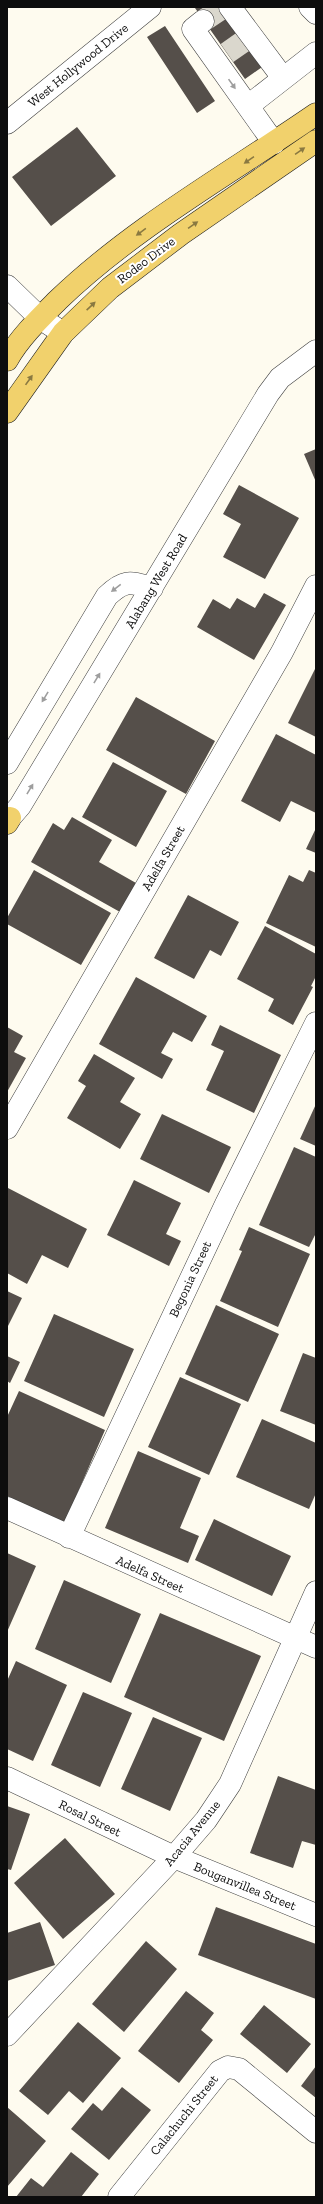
<svg xmlns="http://www.w3.org/2000/svg" width="323" height="2204" viewBox="0 0 323 2204" font-family="'Zilla Slab',serif">
<rect width="100%" height="100%" fill="#fefbef"/>
<path fill="#554f4a" d="M 197,7 L 224,7 L 265,65 L 245,79 L 195,8 Z
M 165,26 L 215,101 L 197,113 L 147,37 Z
M 77,127 L 116,176 L 51,226 L 12,177 Z
M 316,449 L 316,482 L 304,454 Z
M 239,485 L 299,518 L 265,579 L 223,557 L 241,524 L 223,514 Z
M 264,593 L 286,605 L 254,660 L 197,627 L 213,599 L 230,609 L 237,598 L 255,608 Z
M 316,667 L 316,737 L 288,723 Z
M 136,697 L 215,741 L 186,794 L 106,750 Z
M 276,734 L 316,755 L 316,813 L 291,801 L 280,822 L 241,801 Z
M 113,762 L 167,791 L 136,847 L 82,817 Z
M 72,817 L 112,840 L 99,862 L 136,883 L 120,912 L 31,862 L 53,823 L 64,830 Z
M 316,828 L 316,853 L 306,849 Z
M 34,870 L 111,913 L 81,965 L 7,924 L 7,918 Z
M 309,870 L 316,873 L 316,947 L 266,923 L 289,875 L 303,882 Z
M 188,895 L 239,922 L 221,956 L 210,950 L 194,979 L 154,958 Z
M 265,926 L 316,954 L 316,976 L 311,986 L 313,987 L 293,1025 L 268,1011 L 274,999 L 237,979 Z
M 136,977 L 207,1016 L 192,1042 L 173,1032 L 161,1053 L 173,1059 L 162,1079 L 99,1044 Z
M 220,1025 L 281,1055 L 254,1113 L 206,1090 L 224,1051 L 211,1045 Z
M 7,1027 L 23,1036 L 14,1052 L 26,1058 L 7,1092 Z
M 94,1054 L 135,1078 L 120,1102 L 141,1114 L 120,1149 L 67,1118 L 86,1086 L 78,1081 Z
M 316,1104 L 316,1146 L 300,1139 Z
M 162,1114 L 231,1147 L 209,1193 L 140,1159 Z
M 294,1147 L 316,1157 L 316,1233 L 309,1247 L 259,1225 Z
M 134,1180 L 181,1203 L 166,1234 L 181,1241 L 169,1266 L 107,1235 Z
M 8,1188 L 87,1229 L 68,1268 L 42,1255 L 27,1284 L 7,1273 Z
M 249,1227 L 310,1254 L 278,1327 L 220,1301 L 242,1251 L 239,1250 Z
M 7,1291 L 22,1298 L 7,1328 Z
M 216,1305 L 279,1334 L 248,1402 L 185,1374 Z
M 54,1314 L 134,1349 L 104,1417 L 24,1381 Z
M 303,1353 L 316,1358 L 316,1425 L 280,1411 Z
M 7,1356 L 20,1362 L 10,1383 L 7,1381 Z
M 180,1377 L 241,1404 L 209,1475 L 148,1447 Z
M 19,1391 L 105,1430 L 64,1524 L 7,1496 L 7,1417 Z
M 262,1419 L 316,1443 L 316,1493 L 309,1509 L 236,1477 Z
M 138,1451 L 201,1478 L 180,1528 L 199,1536 L 188,1563 L 105,1528 Z
M 214,1519 L 291,1556 L 272,1596 L 195,1560 Z
M 7,1553 L 36,1566 L 7,1632 Z
M 64,1580 L 141,1614 L 111,1683 L 35,1649 Z
M 160,1613 L 261,1656 L 224,1741 L 124,1697 Z
M 16,1661 L 67,1685 L 33,1761 L 7,1749 L 7,1681 Z
M 83,1692 L 132,1713 L 100,1787 L 51,1765 Z
M 153,1717 L 202,1738 L 170,1811 L 121,1789 Z
M 278,1776 L 316,1790 L 316,1845 L 302,1841 L 293,1868 L 250,1853 Z
M 7,1806 L 30,1814 L 11,1870 L 7,1869 Z
M 65,1838 L 115,1894 L 63,1939 L 14,1883 Z
M 216,1907 L 316,1944 L 316,1999 L 198,1955 Z
M 40,1922 L 55,1965 L 7,1981 L 7,1933 Z
M 146,1941 L 177,1969 L 124,2032 L 92,2004 Z
M 186,1991 L 214,2013 L 201,2030 L 213,2040 L 179,2083 L 138,2051 Z
M 264,2005 L 311,2044 L 287,2073 L 240,2034 Z
M 78,2022 L 121,2058 L 83,2103 L 69,2091 L 48,2115 L 19,2091 Z
M 316,2066 L 316,2098 L 301,2086 Z
M 122,2087 L 151,2110 L 109,2160 L 71,2129 L 93,2103 L 102,2111 Z
M 7,2107 L 46,2141 L 7,2187 Z
M 71,2152 L 99,2174 L 81,2197 L 16,2197 L 31,2178 L 43,2187 Z"/>
<g fill="none" stroke-linecap="round" stroke-linejoin="round">
<path stroke="#dad7cd" stroke-width="22" stroke-dasharray="22 11" stroke-linecap="butt" d="M 203,21 L 224,7
M 227,53 L 247,39"/>
<g stroke="#404040" stroke-width="23">
<path id="minor" d="M 230,7 L 283,78
M 310,7 L 316,13
M 203,21 L 193,29 L 274,143
M 248,106 L 316,53
M 7,123 L 150,7
M 7,286 L 40,318 L 63,333
M 7,763 L 107,596 C 125,579 130,582 152,588
M 7,821 L 20,806 L 268,394 L 280,378 L 316,351
M 7,1128 L 282,652 L 316,586
M 7,1508 L 316,1647
M 69,1537 L 226,1204 L 316,1023
M 7,1778 L 174,1857 L 316,1915
M 7,2035 L 174,1857 L 206,1820 L 230,1784 L 316,1592
M 119,2197 L 220,2071 L 228,2067 L 239,2069 L 316,2132"/>
</g>
<g stroke="#1e1e1e" stroke-width="23">
<path id="major" d="M 7,360 C 20,337 40,318 58,300 C 134,227 229,174 316,114
M 7,412 L 63,333 L 110,288 L 181,234 L 316,141
M 7,823 L 10,818"/>
</g>
<use href="#minor" stroke="#fff" stroke-width="22"/>
<use href="#major" stroke="#f1d16c" stroke-width="22"/>
</g>
<defs><path id="oneway-solid" d="M-6-.8H1V-3.2L6.5 0L1 3.2V.8H-6Z"/></defs>
<g fill="#9e9e9e">
<use href="#oneway-solid" transform="translate(232 84) rotate(55)"/>
<use href="#oneway-solid" transform="translate(116 588) rotate(142)"/>
<use href="#oneway-solid" transform="translate(97 678) rotate(-59)"/>
<use href="#oneway-solid" transform="translate(45 697) rotate(121)"/>
<use href="#oneway-solid" transform="translate(30 789) rotate(-59)"/>
</g>
<g fill="#8a7941">
<use href="#oneway-solid" transform="translate(300 151) rotate(-35)"/>
<use href="#oneway-solid" transform="translate(249 160) rotate(146)"/>
<use href="#oneway-solid" transform="translate(193 225) rotate(-35)"/>
<use href="#oneway-solid" transform="translate(141 232) rotate(144)"/>
<use href="#oneway-solid" transform="translate(91 306) rotate(-43)"/>
<use href="#oneway-solid" transform="translate(29 380) rotate(-55)"/>
</g>
<g text-anchor="middle" dominant-baseline="central" stroke-width="4" stroke-linejoin="round" paint-order="stroke">
<g font-size="13" fill="#0d0d0d" stroke="#fff">
<text transform="translate(78 65) rotate(-39)">West Hollywood Drive</text>
<text transform="translate(146 260) rotate(-37)">Rodeo Drive</text>
<text transform="translate(156 581) rotate(-59)">Alabang West Road</text>
<text transform="translate(163 858) rotate(-60)">Adelfa Street</text>
<text transform="translate(190 1279) rotate(-65)">Begonia Street</text>
<text transform="translate(150 1574) rotate(24)">Adelfa Street</text>
<text transform="translate(90 1818) rotate(26)">Rosal Street</text>
<text transform="translate(192 1833) rotate(-51)">Acacia Avenue</text>
<text transform="translate(245 1886) rotate(22)">Bouganvillea Street</text>
<text transform="translate(184 2115) rotate(-51)">Calachuchi Street</text>
</g>
</g>
<rect width="323" height="2204" fill="none" stroke="#0d0d0d" stroke-width="16"/>
</svg>
